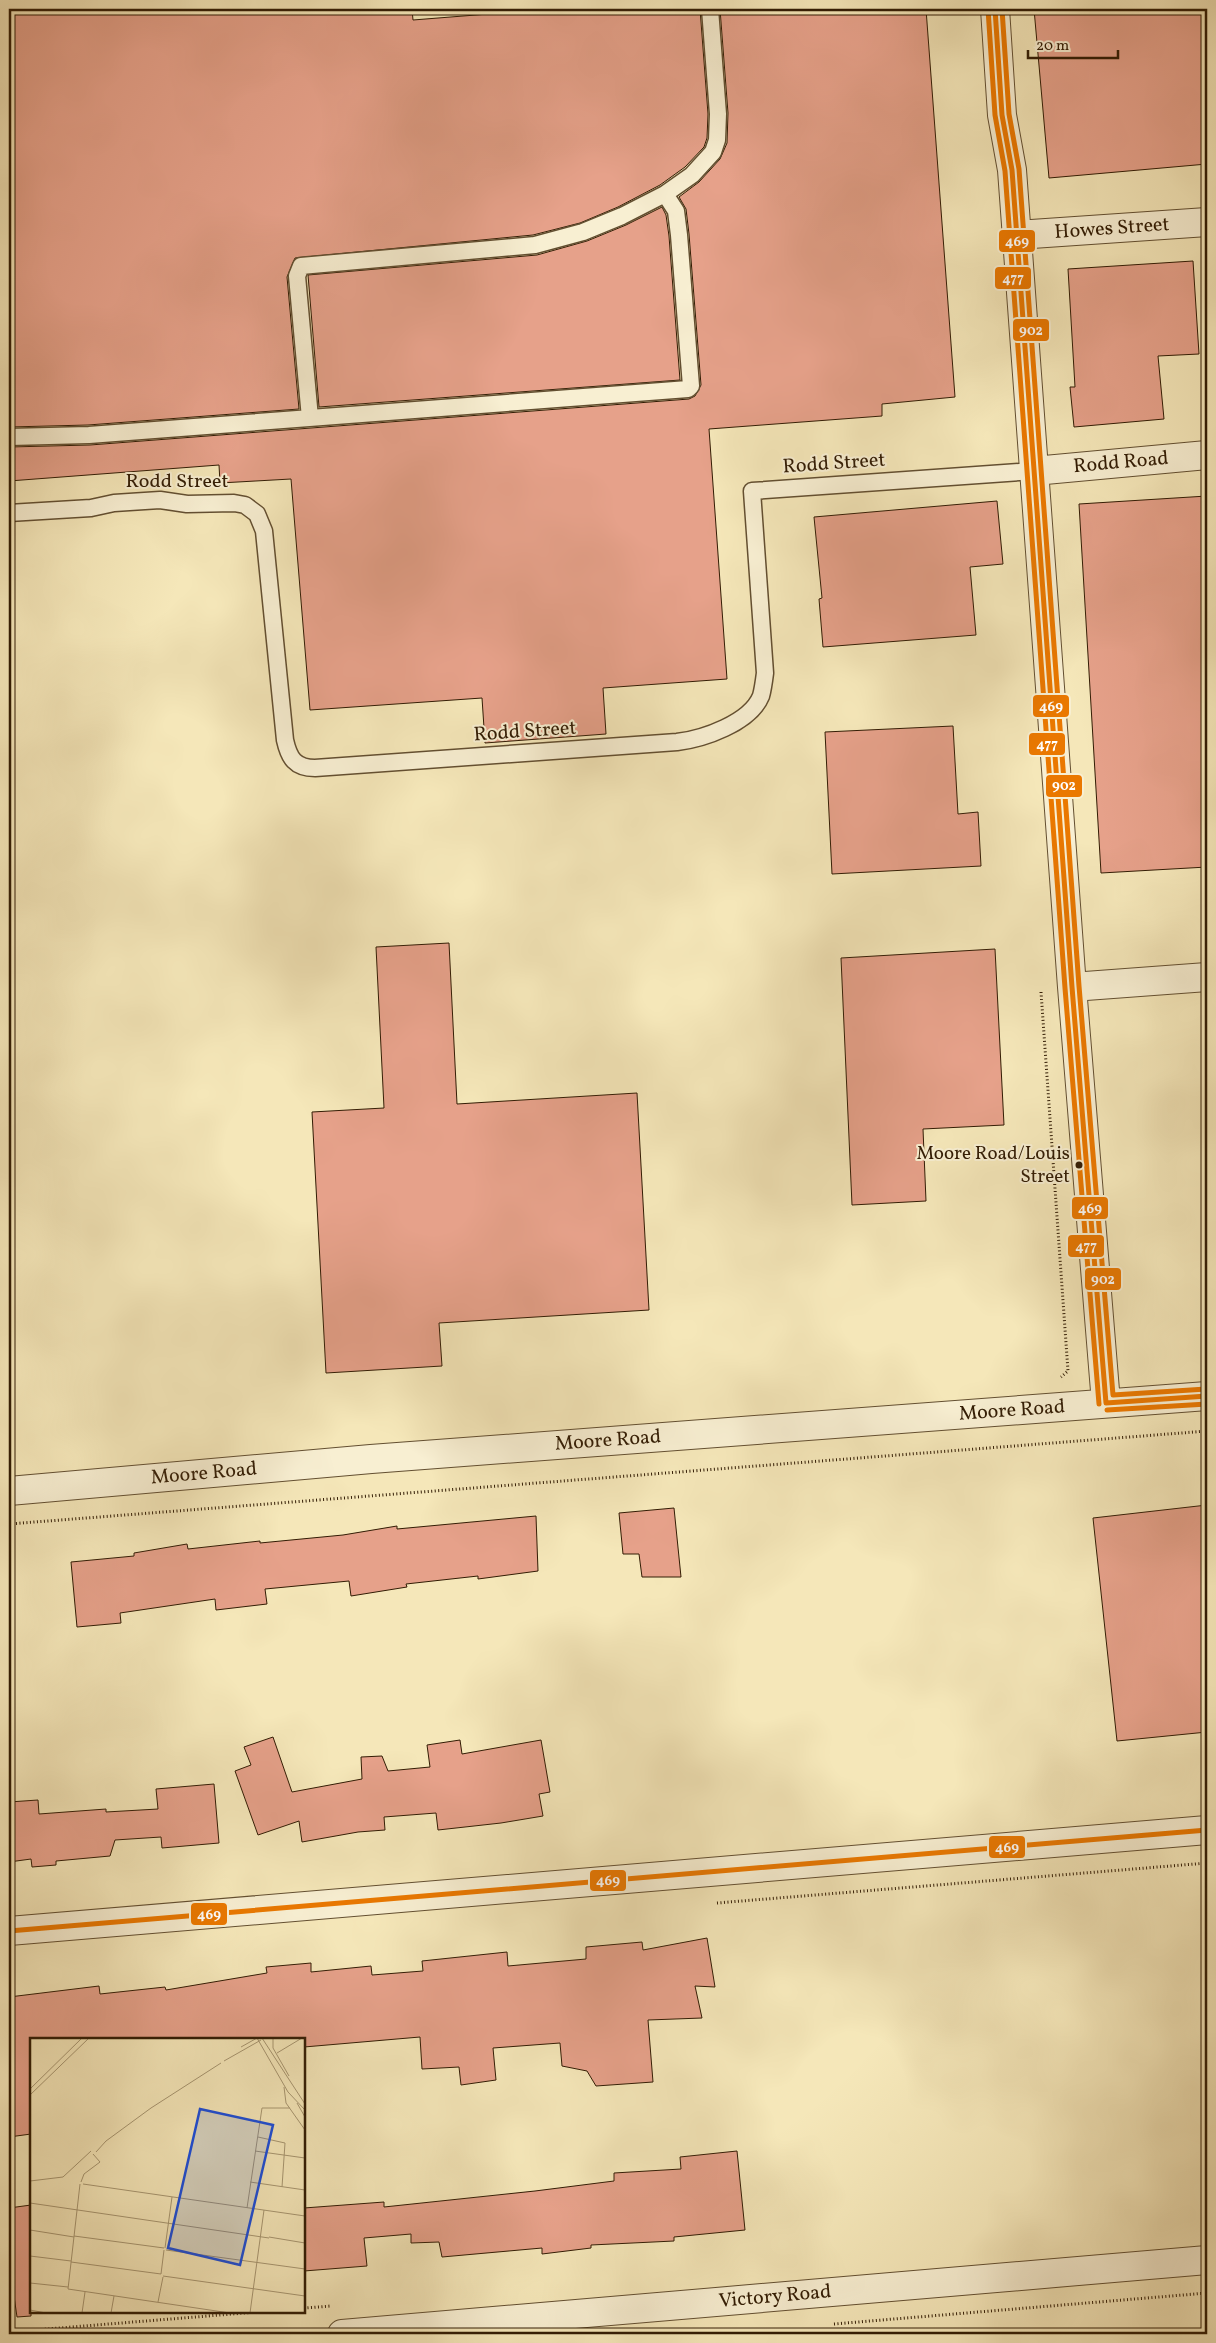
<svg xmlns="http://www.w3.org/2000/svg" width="1216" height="2343" viewBox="0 0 1216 2343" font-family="Vollkorn,serif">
<rect width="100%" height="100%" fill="#f5e7b9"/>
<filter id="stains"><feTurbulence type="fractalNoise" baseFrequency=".004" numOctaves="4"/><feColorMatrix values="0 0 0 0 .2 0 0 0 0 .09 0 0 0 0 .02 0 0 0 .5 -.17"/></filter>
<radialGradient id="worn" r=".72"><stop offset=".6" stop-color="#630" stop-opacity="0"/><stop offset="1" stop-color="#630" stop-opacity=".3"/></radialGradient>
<path fill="#e6a18a" stroke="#321c04" d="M 9,9 L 412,9 L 413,20 L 551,9 L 700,9 L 708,114 L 707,138 L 704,147 L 685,167 L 660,185 L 618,207 L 580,223 L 533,235 L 295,258 L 287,277 L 299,409 L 88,425 L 9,427 Z
M 720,9 L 926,9 L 955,397 L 882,404 L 882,416 L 709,429 L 727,679 L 603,688 L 606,734 L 485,743 L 482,698 L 310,710 L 291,479 L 220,483 L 219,465 L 9,481 L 9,447 L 90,445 L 689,399 L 695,396 L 701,385 L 689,234 L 686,209 L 679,197 L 699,182 L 720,159 L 727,143 L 728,113 Z
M 1034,9 L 1207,9 L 1207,164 L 1049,178 Z
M 662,207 L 666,215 L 669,236 L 680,380 L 319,407 L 308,275 L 537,255 L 587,241 L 626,225 Z
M 1193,261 L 1199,354 L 1158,356 L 1164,419 L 1074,427 L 1070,387 L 1075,387 L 1068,269 Z
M 1207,496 L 1207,752 L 1205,752 L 1207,867 L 1101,873 L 1079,504 Z
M 997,501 L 1003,564 L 970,567 L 976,635 L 823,647 L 819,599 L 822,598 L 814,517 Z
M 953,726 L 958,814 L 978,812 L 981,866 L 832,874 L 825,732 Z
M 449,943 L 457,1104 L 637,1093 L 649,1310 L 439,1323 L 442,1366 L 326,1373 L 312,1112 L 384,1108 L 376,947 Z
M 995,949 L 1004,1125 L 923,1129 L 926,1201 L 852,1205 L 841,958 Z
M 1207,1505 L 1207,1732 L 1117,1741 L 1093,1518 Z
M 674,1508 L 681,1577 L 642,1577 L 639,1554 L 623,1554 L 619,1513 Z
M 536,1516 L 538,1571 L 478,1579 L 478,1576 L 406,1584 L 407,1587 L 351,1596 L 349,1581 L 265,1589 L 267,1604 L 216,1610 L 215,1599 L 120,1613 L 121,1623 L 77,1627 L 71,1562 L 134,1556 L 134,1553 L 187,1544 L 188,1549 L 260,1541 L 260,1543 L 343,1535 L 397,1526 L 397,1529 Z
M 273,1737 L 292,1792 L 362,1779 L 361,1757 L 382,1756 L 388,1771 L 430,1767 L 427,1745 L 460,1740 L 462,1754 L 541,1740 L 550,1792 L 539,1794 L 543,1816 L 501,1823 L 438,1830 L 436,1813 L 384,1817 L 385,1830 L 358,1832 L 302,1842 L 299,1821 L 258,1835 L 235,1771 L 251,1765 L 244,1747 Z
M 214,1784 L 219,1843 L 162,1848 L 161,1837 L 115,1840 L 110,1856 L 56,1861 L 56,1865 L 32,1867 L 31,1859 L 9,1862 L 9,1802 L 38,1800 L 39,1814 L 106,1809 L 106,1812 L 158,1809 L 156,1789 Z
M 707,1938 L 715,1987 L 695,1986 L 702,2018 L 648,2020 L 653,2082 L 596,2086 L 587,2071 L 562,2066 L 560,2043 L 493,2048 L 496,2080 L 461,2085 L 459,2067 L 422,2069 L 420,2037 L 304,2047 L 304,2039 L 31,2039 L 31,2134 L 9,2137 L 9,1997 L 99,1986 L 100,1994 L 165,1987 L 166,1990 L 267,1973 L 266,1967 L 311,1963 L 311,1972 L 371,1966 L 372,1975 L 423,1971 L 422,1961 L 507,1952 L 508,1966 L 586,1959 L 586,1947 L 642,1942 L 643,1950 Z
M 737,2151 L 745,2230 L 674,2237 L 674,2241 L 591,2245 L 591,2248 L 542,2254 L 542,2248 L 442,2257 L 439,2242 L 411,2243 L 411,2234 L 364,2238 L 367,2266 L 304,2271 L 304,2208 L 384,2202 L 384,2207 L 535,2191 L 614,2181 L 614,2173 L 681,2169 L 680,2157 Z
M 31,2205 L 31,2316 L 17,2317 L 9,2261 L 9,2208 Z"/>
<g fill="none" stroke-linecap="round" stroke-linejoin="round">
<g stroke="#634f31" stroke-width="19">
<path id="service" d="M 310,418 L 297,276 L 301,266 L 535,245 L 583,232 L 622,216 L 665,194 L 692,175 L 713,152 L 717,140 L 718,114 L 710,9
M 9,437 L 89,435 L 688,389 L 691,386 L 679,235 L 676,211 L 665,194
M 9,513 L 91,508 L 114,503 L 160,500 L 187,504 L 234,503 L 245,505 L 257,514 L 264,531 L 285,740 C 289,758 295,768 315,768 L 677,742 C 703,739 750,723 761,696 C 763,689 764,681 765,673 L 752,491 L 1034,471"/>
</g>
<g stroke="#634f31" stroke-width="30">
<path id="minor" d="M 995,9 L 1002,115 L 1012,170 L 1072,987 L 1106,1403
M 1017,235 L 1207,222
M 1034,471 L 1207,455
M 1072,987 L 1207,977
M 9,1491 L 371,1459 L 1207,1396
M 9,1931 L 1207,1830
M 342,2334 L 1207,2260"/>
</g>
<path stroke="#321c04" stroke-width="3" stroke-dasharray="1 2.5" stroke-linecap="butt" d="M 1041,992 L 1068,1371 L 1061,1377
M 9,1524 L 1207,1431
M 717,1903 L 1207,1863
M 304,2308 L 331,2306
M 834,2324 L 1207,2293
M 10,2332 L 257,2312"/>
<use href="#service" stroke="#f8efd2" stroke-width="16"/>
<use href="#minor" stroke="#f8efd2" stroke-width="28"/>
<g stroke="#f8efd2" stroke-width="9">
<path id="bus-1" d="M 995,9 L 1002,115 L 1012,170 L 1072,987 L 1106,1403
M 1106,1403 L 1207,1396
M 9,1931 L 1207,1830"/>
</g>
<g stroke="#f8efd2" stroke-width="9">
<path id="bus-2" d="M 988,9 L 995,115 L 1005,171 L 1065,988 L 1099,1404
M 1107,1410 L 1207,1404"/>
</g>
<g stroke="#f8efd2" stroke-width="9">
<path id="bus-3" d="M 1002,9 L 1009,114 L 1019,169 L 1079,986 L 1113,1395 L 1206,1389"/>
</g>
<use href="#bus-1" stroke="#ea7800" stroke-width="5"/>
<use href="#bus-2" stroke="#ea7800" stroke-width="5"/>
<use href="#bus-3" stroke="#ea7800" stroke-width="5"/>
</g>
<circle fill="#321c04" stroke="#f8efd2" stroke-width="2" cx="1079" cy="1165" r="4.5"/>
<g text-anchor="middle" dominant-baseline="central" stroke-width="4" stroke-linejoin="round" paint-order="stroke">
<g font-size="19" fill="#321c04" stroke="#f8efd2" text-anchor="end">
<text x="1070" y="1154">Moore Road/Louis<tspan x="1070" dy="23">Street</tspan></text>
</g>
<g font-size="20" fill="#321c04" stroke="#f8efd2">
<text transform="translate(1112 229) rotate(-4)">Howes Street</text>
<text transform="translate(1121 463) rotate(-5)">Rodd Road</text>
<text transform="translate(834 464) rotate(-4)">Rodd Street</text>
<text x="177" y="482">Rodd Street</text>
<text transform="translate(525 732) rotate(-4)">Rodd Street</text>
<text transform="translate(1012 1411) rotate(-4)">Moore Road</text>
<text transform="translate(608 1441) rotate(-4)">Moore Road</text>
<text transform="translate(204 1474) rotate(-5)">Moore Road</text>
<text transform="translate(775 2297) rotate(-5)">Victory Road</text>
</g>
</g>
<g transform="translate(30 2038)">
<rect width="275" height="275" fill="#f5e7b9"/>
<path fill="none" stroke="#a79671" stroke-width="1" d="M 227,0 L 258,54 L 275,72M 232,0 L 275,66M 243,0 L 243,10 L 259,38M 211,9 L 227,0M 247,15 L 272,0M 194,23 L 231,2M 254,49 L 256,65 L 275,92M 0,51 L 52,0M 0,57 L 59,0M 267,65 L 275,79M 121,70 L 191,25M 228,99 L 255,105 L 252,149M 225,113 L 275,120M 66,114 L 76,103 L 121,70M 0,143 L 33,139 L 61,113M 51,144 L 54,136 L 70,124 L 63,116M 220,144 L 275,152M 50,146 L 38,251 L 200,275M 53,146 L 275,178M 0,165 L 239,200M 217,170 L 232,70 L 260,70M 0,192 L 44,199M 44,198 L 134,210M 239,199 L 275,205M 135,210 L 142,159M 136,212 L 275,231M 0,218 L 41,223M 41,224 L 131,236M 131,236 L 134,212M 133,238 L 275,258M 0,245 L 38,249M 128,264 L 133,239M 0,272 L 16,275M 52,275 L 55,254M 81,275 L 84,258M 220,275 L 234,172"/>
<path fill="#1d4ed8" fill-opacity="0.15" stroke="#1d4ed8" stroke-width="2.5" d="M 170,71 L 243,87 L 210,227 L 138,210 Z"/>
<rect width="275" height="275" fill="none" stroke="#321c04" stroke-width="2.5"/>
</g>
<g stroke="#f8efd2" stroke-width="2">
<rect x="998" y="229" width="38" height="24" rx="5" fill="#ea7800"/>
<rect x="994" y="266" width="38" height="24" rx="5" fill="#ea7800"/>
<rect x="1012" y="318" width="38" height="24" rx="5" fill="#ea7800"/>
<rect x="1032" y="694" width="38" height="24" rx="5" fill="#ea7800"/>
<rect x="1028" y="732" width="38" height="24" rx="5" fill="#ea7800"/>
<rect x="1045" y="774" width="38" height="24" rx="5" fill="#ea7800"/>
<rect x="1071" y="1196" width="38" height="24" rx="5" fill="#ea7800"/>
<rect x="1067" y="1234" width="38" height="24" rx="5" fill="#ea7800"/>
<rect x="1084" y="1267" width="38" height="24" rx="5" fill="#ea7800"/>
<rect x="988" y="1835" width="38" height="24" rx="5" fill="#ea7800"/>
<rect x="589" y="1869" width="38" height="23" rx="5" fill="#ea7800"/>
<rect x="190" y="1902" width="38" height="24" rx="5" fill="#ea7800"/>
</g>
<g font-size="14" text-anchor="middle" font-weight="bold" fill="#fff">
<text x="1017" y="246">469</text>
<text x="1013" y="283">477</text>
<text x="1031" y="335">902</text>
<text x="1051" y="711">469</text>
<text x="1047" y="749">477</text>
<text x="1064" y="790">902</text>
<text x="1090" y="1213">469</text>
<text x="1086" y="1251">477</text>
<text x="1103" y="1284">902</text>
<text x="1007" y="1852">469</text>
<text x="608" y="1885">469</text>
<text x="209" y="1919">469</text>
</g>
<rect width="1216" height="2343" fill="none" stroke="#f5e7b9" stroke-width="30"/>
<rect x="10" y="10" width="1196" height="2323" fill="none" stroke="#321c04" stroke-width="2.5"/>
<rect x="15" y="15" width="1186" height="2313" fill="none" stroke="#321c04"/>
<path d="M1028 50v8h90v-8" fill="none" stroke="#321c04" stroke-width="2.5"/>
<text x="1036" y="50" font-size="15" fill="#321c04" stroke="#f8efd2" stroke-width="4" paint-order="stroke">20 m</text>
<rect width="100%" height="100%" filter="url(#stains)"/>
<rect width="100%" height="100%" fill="url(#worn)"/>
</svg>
